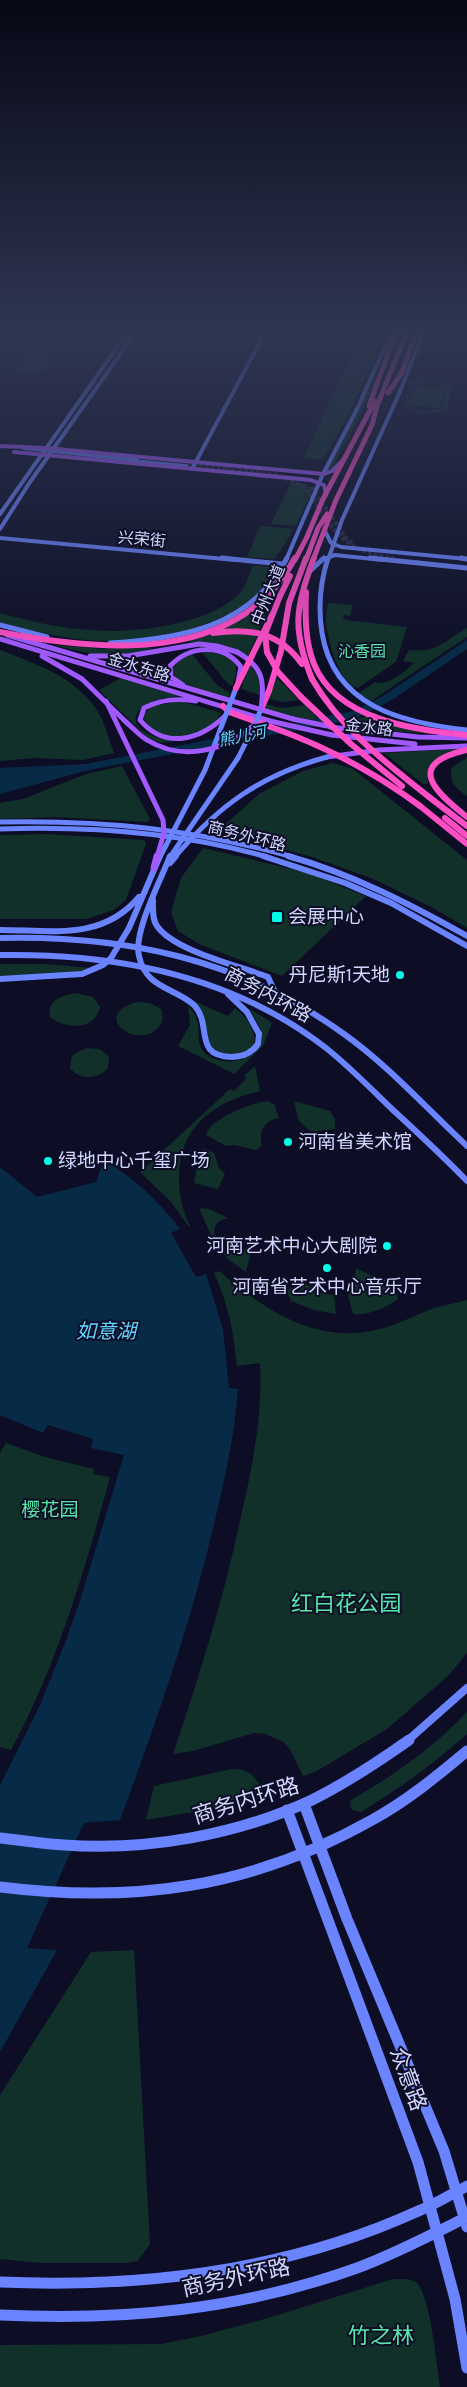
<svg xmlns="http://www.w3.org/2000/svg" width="467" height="2387" viewBox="0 0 467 2387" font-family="Karla,'Noto Sans SC',sans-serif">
<rect width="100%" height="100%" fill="#0d0e26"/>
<path fill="#103029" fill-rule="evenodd" d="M 359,337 L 382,339 L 352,407 L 323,460 L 304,458 Z
M 387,344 L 376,374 L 374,387 L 332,469 L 326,472 Z
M 25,355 L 56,356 C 40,377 38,376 12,371 Z
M 418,377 L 426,377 L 425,381 L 454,385 L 446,412 L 419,413 L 404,406 L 409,386 L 412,384 L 407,384 ZM 423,383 L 437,384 L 447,389 L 441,409 L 424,412 L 407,406 L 411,388 Z
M 414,386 L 446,389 L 440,408 L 408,405 Z
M 291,482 L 307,484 L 312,491 L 296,526 L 271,524 Z
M 260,526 L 294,529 L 275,559 L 247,557 Z
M 253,565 L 270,567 L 275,569 C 268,583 259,595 247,605 C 241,609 233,612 227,615 C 184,636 133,645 86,640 C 57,637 28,630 0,622 L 0,613 C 60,630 117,638 178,623 C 199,618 221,610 237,596 C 245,590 249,574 253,565 Z
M 272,597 L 259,631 L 217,631 L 256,610 Z
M 330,603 L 353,605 L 350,616 L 344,615 L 343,619 L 346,620 L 407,627 L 396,662 L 358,688 C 339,687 326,635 326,619 C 326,614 327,609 328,604 Z
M 467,628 L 467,637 L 371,701 L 359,693 L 375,682 C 390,686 403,672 414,663 L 403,661 L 409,650 C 439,653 444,641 467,628 Z
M 227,632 L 258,634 L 248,656 L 217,644 L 179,641 Z
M 54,645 L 104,649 L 149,646 L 151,649 C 118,660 86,654 54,645 Z
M 0,650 C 36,664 74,676 97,710 C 105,723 109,739 114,753 L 83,760 L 35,758 L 0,761 Z
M 202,652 C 216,652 227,655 236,665 L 236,675 L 232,686 L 227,683 Z
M 192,654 L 217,685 L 230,693 L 227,699 C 211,693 177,689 172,670 C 176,661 184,657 192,654 Z
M 250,665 L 259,677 L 260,695 L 241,689 Z
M 276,677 L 299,700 L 283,702 L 269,699 Z
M 121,678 L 181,696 C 126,699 118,734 174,741 L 160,743 L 148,738 L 99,690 Z
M 181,701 L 221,713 C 210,739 149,748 143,715 L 152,706 Z
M 266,704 L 282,708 L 305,705 L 317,718 L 311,720 L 264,710 Z
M 369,716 L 430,733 L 431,734 L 354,728 L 347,721 Z
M 457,749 L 460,750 C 442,755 425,761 428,784 L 423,784 L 384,753 Z
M 467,758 L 467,796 C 456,789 448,781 452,767 Z
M 333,763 L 353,769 L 467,860 L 467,928 L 433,908 L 371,878 L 312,857 L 221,832 L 222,827 L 259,794 L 303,771 Z
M 122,766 L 150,819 L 147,822 L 56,817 L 0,819 L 0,803 L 23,799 L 86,774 Z
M 46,834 L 144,840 L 146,844 L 126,900 L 114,910 L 86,919 L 0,919 L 0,835 Z
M 203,848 L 308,873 L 366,896 L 282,976 L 199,944 L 178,931 L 171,912 L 181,878 Z
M 0,964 L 47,964 L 91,968 L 83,972 L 0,977 Z
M 75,993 L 93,997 L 100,1007 C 94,1032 66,1029 50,1017 C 47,1000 62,996 75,993 Z
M 187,998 L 228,1016 L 235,1008 C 247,1017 257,1032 254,1047 C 237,1058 221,1058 207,1043 C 205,1019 207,1014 187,998 Z
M 137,1002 L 150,1003 L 161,1009 C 164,1016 163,1022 158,1028 C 135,1051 90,1014 137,1002 Z
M 188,1006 C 207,1025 191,1040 206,1054 C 222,1068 261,1062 262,1037 C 263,1029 253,1017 250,1009 L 272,1023 L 263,1046 L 234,1074 L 178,1046 L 190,1025 Z
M 88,1048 L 99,1049 L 109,1056 L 108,1068 C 98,1079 80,1081 70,1068 L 72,1056 L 77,1052 Z
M 255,1066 L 260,1091 C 213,1102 179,1127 179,1178 C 179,1196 182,1210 190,1226 L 189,1227 L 171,1202 L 140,1172 L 230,1089 L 234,1091 L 247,1078 L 244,1076 Z
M 268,1101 L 274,1104 L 279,1118 C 264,1121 258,1131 262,1146 L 256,1150 L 234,1145 L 226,1146 L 206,1135 C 211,1118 251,1103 268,1101 Z
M 294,1101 L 330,1111 L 335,1119 L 335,1129 L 311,1132 L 299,1121 Z
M 205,1149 L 214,1153 L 219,1168 L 225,1174 L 218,1189 L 194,1183 L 200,1150 Z
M 199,1208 L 209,1209 L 228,1218 C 218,1220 214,1225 214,1235 L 211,1235 Z
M 248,1247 L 251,1252 L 246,1272 L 229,1260 L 221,1250 L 225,1248 L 241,1252 Z
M 356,1268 L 372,1276 L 394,1281 L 398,1299 C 385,1308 368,1316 353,1314 L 348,1295 L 354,1281 Z
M 219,1271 C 266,1311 319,1347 384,1328 C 401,1323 417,1314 434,1308 C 444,1305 456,1303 467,1300 L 467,1653 L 449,1675 L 387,1729 L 315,1772 L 303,1776 L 291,1751 L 284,1742 L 265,1734 L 254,1733 L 193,1751 L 173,1754 C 199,1677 223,1600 240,1521 C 252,1468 263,1417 260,1363 L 237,1366 C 233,1329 229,1307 214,1273 Z
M 303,1278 C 309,1291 320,1293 334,1295 L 336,1314 L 314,1310 L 291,1301 L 287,1291 L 299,1283 Z
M 6,1443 L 45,1457 L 94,1469 L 93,1474 L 110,1477 C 85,1570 57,1665 11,1750 L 0,1747 L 0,1453 Z
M 467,1712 L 467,1734 C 435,1763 399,1789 361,1812 L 352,1810 L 350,1806 L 351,1800 C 393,1776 434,1747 467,1712 Z
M 232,1769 C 247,1769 254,1774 261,1787 L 260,1795 L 204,1810 L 146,1820 L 154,1786 Z
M 134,1950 L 150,2244 L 138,2261 L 126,2263 L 42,2263 L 0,2259 L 0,2095 L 91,1952 Z
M 393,2279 C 401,2279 409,2278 416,2282 C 430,2294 437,2366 440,2387 L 0,2387 L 0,2345 L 161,2344 L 201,2336 L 268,2318 Z"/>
<path fill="#072a46" d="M 467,640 L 467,649 L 392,700 L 355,719 L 89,770 L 0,794 L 0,768 L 86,764 L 354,711 L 383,696 Z
M 104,1160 C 135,1179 158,1200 180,1229 L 171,1233 L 196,1277 L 206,1274 L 223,1329 L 229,1388 L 238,1389 C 235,1432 226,1473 216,1516 C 192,1620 157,1720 120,1820 L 84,1823 L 27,1948 L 57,1950 L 0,2052 L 0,1785 L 40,1705 L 65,1643 L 80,1601 L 124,1455 L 91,1448 L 93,1439 L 48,1425 L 43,1433 L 0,1415 L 0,1167 L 37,1197 L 96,1182 Z"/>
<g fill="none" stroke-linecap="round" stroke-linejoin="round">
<path stroke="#2b2c47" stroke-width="4" stroke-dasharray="4 2" stroke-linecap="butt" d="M 187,464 L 231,468
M 226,470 C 251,472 279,471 301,486 C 310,492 314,501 320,510 C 340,542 356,553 394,558
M 311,487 L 346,538 L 352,543"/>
<path stroke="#6a83ff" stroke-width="4" d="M 24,448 L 137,460
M 132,461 L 186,466
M 192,469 L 267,329
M 0,514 L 130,329
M 0,529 L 30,482 L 138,329
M 325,531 L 331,543 L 341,547 L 467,559
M 0,538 L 235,560
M 286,560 L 322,476 L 357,409 L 393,329
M 321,560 L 335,555 L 383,560
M 328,560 L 342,520 L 398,396 L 425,329"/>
<path stroke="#6a83ff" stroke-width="5" d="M 222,558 L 282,564
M 328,558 C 320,583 318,608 322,633 C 334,707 403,723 467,730
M 370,558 L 467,568
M 461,558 L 467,559
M 309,572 L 324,558
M 0,625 L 47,637
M 110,643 C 181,639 251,627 287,558
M 238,758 L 255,724
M 0,822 C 106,820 191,829 293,857
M 0,829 C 90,826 180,832 267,857"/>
<path stroke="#6a83ff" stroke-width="6" d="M 263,856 L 345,883 L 391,903 L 467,946
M 288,856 C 352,874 410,904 467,936
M 153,900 C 153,908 152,919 157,926 C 174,951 240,966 268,977 L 274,990
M 0,938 C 126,935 240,959 344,1034 C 389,1066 426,1108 467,1146
M 0,955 C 116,953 232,975 326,1048 C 350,1067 371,1089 393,1110 C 418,1133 443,1156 467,1181
M 228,994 L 247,1012 L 259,1034"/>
<path stroke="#6a83ff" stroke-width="8" d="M 407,1741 L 467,1688"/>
<path stroke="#6a83ff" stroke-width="11" d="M 304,1804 L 347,1919 L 444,2151 L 467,2227
M 287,1810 L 418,2162 L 455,2299 L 467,2368
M 0,1838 C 21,1840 43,1844 64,1845 C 147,1851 237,1835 312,1800 C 346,1783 378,1762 409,1740
M 0,1887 C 135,1904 253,1887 372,1820 C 407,1801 437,1776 467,1751
M 0,2282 C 141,2288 286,2271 416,2212 C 434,2205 450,2195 467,2186
M 0,2315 C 124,2321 240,2310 357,2268 C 395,2254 431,2235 467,2217"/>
<path stroke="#a15aff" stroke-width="4" d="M 0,446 L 46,448 L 324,474 L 332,471 L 344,459
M 14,452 L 311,480 L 324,485 L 326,495"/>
<path stroke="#a15aff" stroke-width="5" d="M 7,635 L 293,719
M 0,639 L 270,721
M 42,656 L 82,679 L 126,722
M 90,656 L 128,656 L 199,644 L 217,646 L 237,652
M 183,685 L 171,677 L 170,666 C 190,645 223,643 241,667 L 238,682
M 196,701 C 177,698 161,699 144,708 L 140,720 C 165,750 200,740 225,716
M 330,727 L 418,737 L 467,738
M 332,735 L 415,744
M 327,757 L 379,750 L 467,746"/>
<path stroke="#ff4ec5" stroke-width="5" d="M 388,393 L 401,374 L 418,329
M 369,406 L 397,329
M 306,539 L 323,499 L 375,401
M 295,560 L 308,535
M 306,560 L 318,528 L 327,514
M 313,560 L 336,500 L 372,425 L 377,406 L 408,329"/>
<path stroke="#ff4ec5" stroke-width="6" d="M 306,592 C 305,616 305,641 314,664 C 337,720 414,730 467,735
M 280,596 L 290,576
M 289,603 L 306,558
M 0,632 C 101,652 238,665 295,558
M 213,633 C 251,628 279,632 302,664
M 267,652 L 278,672 L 301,697
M 312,679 C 292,630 295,607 314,558
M 223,706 L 229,712 L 271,727
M 261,709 L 269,691
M 467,750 C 404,764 435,792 467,817
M 429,797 L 467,826
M 420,806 L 467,844
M 445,818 L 467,836"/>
<path stroke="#6a83ff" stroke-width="5" d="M 255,724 L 261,709
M 160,857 L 205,770 L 236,688
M 170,857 L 238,758
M 175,857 C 219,805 261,775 327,757"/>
<path stroke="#6a83ff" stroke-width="6" d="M 170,856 C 161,880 133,932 139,956 C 146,989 174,987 194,1005 C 213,1025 192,1056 232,1057 C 243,1057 252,1053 258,1044 L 259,1034
M 170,863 L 176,856
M 0,930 C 52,930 102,941 139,897
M 0,979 L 82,974 L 103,965 L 111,958 L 129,928 L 160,856"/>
<path stroke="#a15aff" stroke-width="5" d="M 237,652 C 263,667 265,680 261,709
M 106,701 L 163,820 L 164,833 L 157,857
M 293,719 L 327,726
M 270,721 L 332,735
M 126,722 C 133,728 139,735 147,740 C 183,762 225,751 255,724"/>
<path stroke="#a15aff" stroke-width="7" d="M 154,868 L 157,856"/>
<path stroke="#ff4ec5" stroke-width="6" d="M 267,652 L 265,634 L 280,596
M 312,679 C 341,729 385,762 429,797
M 236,688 L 272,615
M 269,691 L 281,651 L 289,603
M 301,697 L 351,744 L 402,786
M 271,727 C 325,746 374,772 420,806"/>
</g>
<linearGradient id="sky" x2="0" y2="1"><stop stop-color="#070815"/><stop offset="0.5" stop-color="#2f3652"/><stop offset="1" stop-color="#2f3652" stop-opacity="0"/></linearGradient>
<rect width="467" height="664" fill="url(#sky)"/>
<g fill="#00fee6" stroke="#0d0e26" stroke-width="2">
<rect x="271" y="911" width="12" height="12" rx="2.5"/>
<circle cx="400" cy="975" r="5"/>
<circle cx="288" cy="1142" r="5"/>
<circle cx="48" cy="1161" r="5"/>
<circle cx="387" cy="1246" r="5"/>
<circle cx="327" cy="1268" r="5"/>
</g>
<g text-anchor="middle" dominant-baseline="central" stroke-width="4" stroke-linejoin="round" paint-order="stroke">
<g font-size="16" fill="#d3d6ff" stroke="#0d0e26">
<text transform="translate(142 539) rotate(5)">兴荣街</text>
<text transform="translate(268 595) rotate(-68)">中州大道</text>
<text transform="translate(139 667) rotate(17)">金水东路</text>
<text transform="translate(369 727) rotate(7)">金水路</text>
<text transform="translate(247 836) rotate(14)">商务外环路</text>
</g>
<g font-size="16" fill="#57e6a7" stroke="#0d0e26">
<text x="362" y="651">沁香园</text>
</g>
<g font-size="16" font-style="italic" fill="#61d4ff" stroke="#0d0e26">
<text transform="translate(242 736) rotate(-11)">熊儿河</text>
</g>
<g font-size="19" fill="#d3d6ff" stroke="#0d0e26" text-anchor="start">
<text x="288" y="917">会展中心</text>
<text x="390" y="975" text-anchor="end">丹尼斯1天地</text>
<text x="298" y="1142">河南省美术馆</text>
<text x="58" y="1161">绿地中心千玺广场</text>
<text x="377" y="1246" text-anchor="end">河南艺术中心大剧院</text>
<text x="327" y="1287" text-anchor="middle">河南省艺术中心音乐厅</text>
</g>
<g font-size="19" fill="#d3d6ff" stroke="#0d0e26">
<text transform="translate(268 995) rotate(28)">商务内环路</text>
</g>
<g font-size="19" fill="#57e6a7" stroke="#0d0e26">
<text x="50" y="1510">樱花园</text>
</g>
<g font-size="20" font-style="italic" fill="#61d4ff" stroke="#0d0e26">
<text x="106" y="1331">如意湖</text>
</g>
<g font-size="22" fill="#57e6a7" stroke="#0d0e26">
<text x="346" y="1604">红白花公园</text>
<text x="381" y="2336">竹之林</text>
</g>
<g font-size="22" fill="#d3d6ff" stroke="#0d0e26">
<text transform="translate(246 1801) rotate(-17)">商务内环路</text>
<text transform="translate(408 2079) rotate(70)">众意路</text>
<text transform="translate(236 2278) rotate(-12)">商务外环路</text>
</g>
</g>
</svg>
